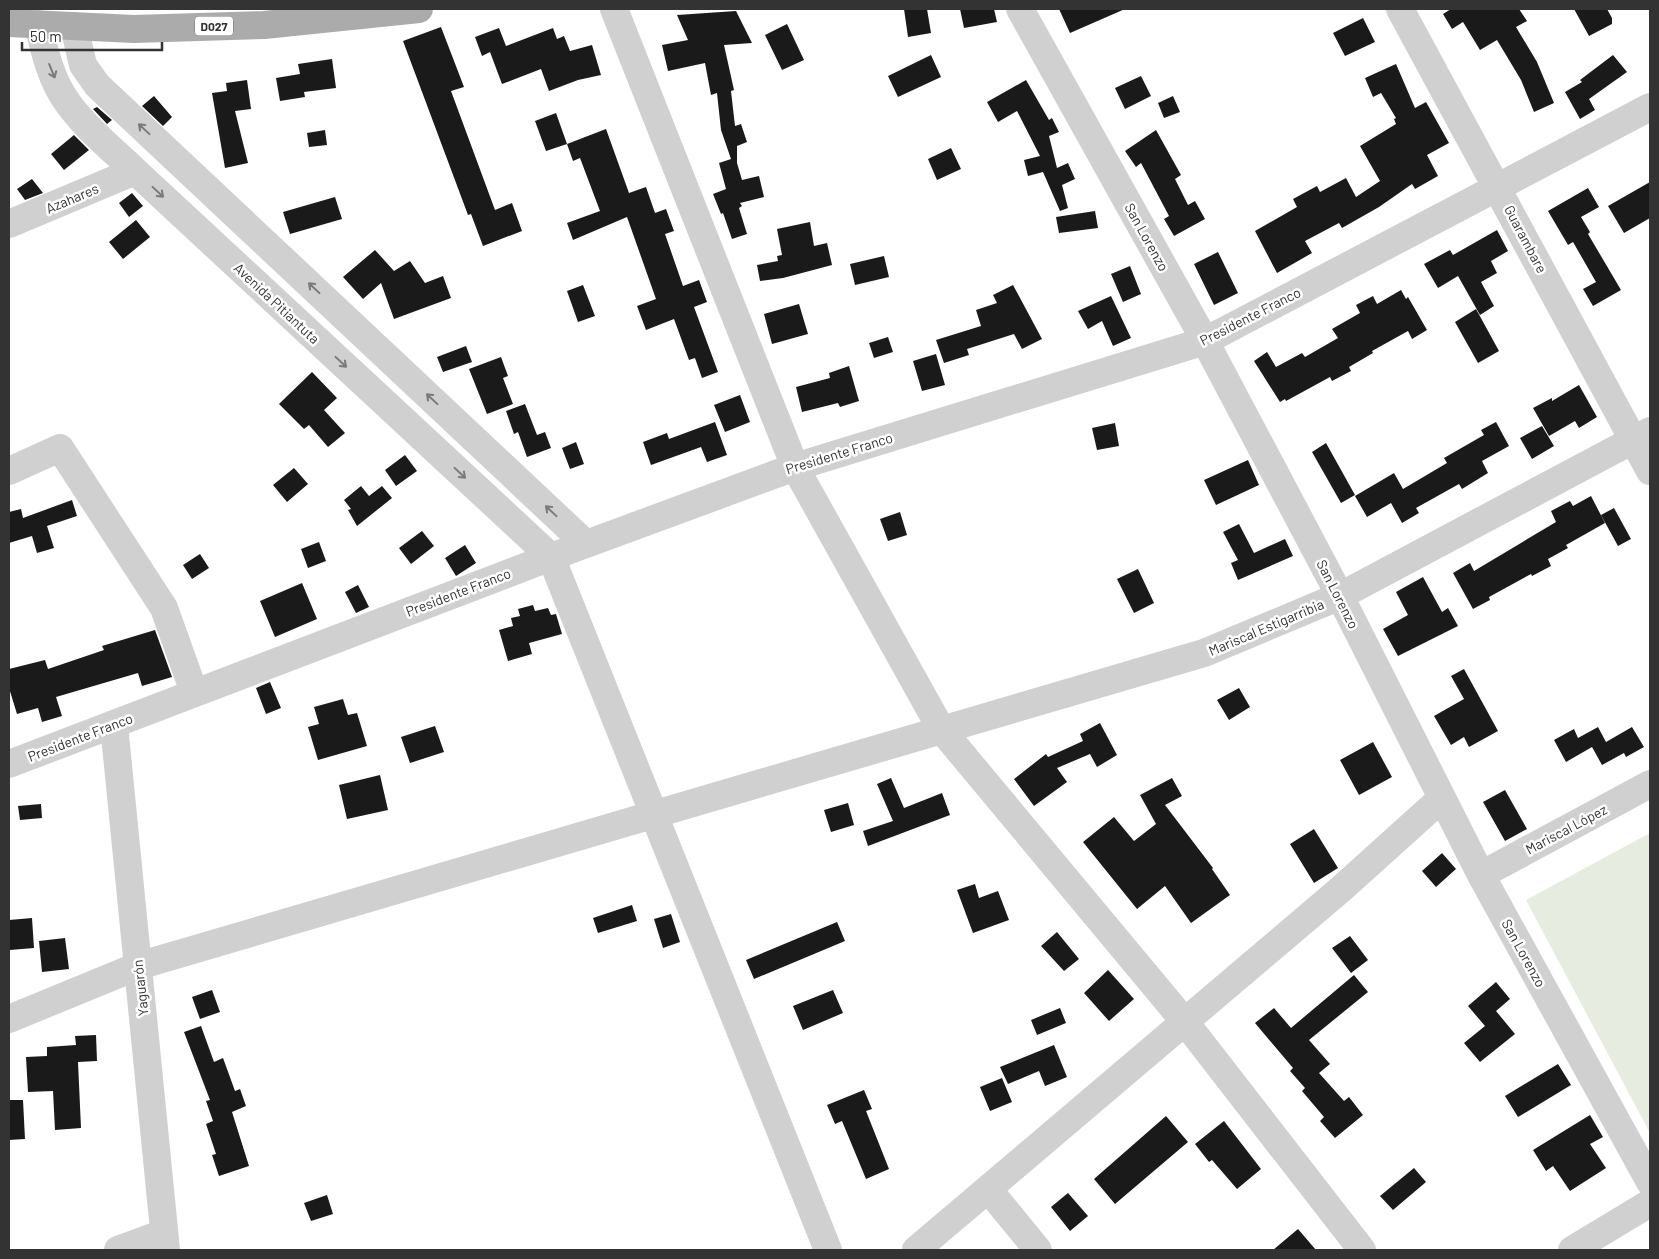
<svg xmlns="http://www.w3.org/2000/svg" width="1659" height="1259" viewBox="0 0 1659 1259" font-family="Barlow,sans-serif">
<rect width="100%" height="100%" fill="#fff"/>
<path fill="#e6ecdf" d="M 1650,833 L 1650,1133 L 1526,900 Z"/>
<path fill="#1a1a1a" d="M 904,9 L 927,9 L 931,33 L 908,37 Z
M 960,9 L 994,9 L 997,22 L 964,28 Z
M 1059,9 L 1125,9 L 1070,33 Z
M 1451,9 L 1519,9 L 1527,21 L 1516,27 L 1537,62 L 1554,103 L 1534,112 L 1521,80 L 1497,40 L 1480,50 L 1463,22 L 1452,29 L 1443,14 Z
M 1574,9 L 1607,9 L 1612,18 L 1612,24 L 1589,36 Z
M 736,11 L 752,43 L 724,45 L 734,90 L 731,91 L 735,126 L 741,124 L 747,142 L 737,146 L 737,163 L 742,180 L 759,176 L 764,197 L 740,203 L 742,206 L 739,208 L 747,234 L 732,239 L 723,213 L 721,214 L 713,194 L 726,189 L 719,163 L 731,159 L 721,130 L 717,93 L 711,95 L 705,63 L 668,71 L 662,45 L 688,40 L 677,15 Z
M 1363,18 L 1375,42 L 1345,56 L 1333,33 Z
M 787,24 L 804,60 L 782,70 L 765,35 Z
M 441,27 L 464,87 L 451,91 L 495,210 L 512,203 L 522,231 L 483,246 L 471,214 L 468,215 L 403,41 Z
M 499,28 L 506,46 L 553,28 L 557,39 L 564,36 L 570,51 L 592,45 L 601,75 L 578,80 L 549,91 L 541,69 L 502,84 L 490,52 L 482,56 L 475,37 Z
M 931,55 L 941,77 L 898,97 L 888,76 Z
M 1613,55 L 1627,72 L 1589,99 L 1595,110 L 1580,119 L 1565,92 L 1582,82 L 1580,80 Z
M 332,59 L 336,88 L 304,92 L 305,97 L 280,101 L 276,78 L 300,74 L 298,64 Z
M 1396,64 L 1415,108 L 1426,102 L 1449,143 L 1427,155 L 1438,176 L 1415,189 L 1412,184 L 1379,207 L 1342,228 L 1339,223 L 1305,241 L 1312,253 L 1277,273 L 1255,231 L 1297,207 L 1293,199 L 1317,186 L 1320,192 L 1346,178 L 1356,197 L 1380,181 L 1360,146 L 1396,124 L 1394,119 L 1396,118 L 1381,93 L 1373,97 L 1365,78 Z
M 1141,76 L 1151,96 L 1125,109 L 1115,88 Z
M 247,80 L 251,109 L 235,111 L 248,163 L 225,168 L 212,93 L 227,91 L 226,83 Z
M 1026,80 L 1049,120 L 1052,118 L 1059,132 L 1049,136 L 1057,168 L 1068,163 L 1075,179 L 1062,185 L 1068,208 L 1060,211 L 1043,172 L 1028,176 L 1024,160 L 1040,156 L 1017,111 L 998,122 L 987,102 Z
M 154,96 L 172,117 L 163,126 L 142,106 Z
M 1173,96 L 1180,112 L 1164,118 L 1158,103 Z
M 97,107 L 112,120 L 107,124 L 93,109 Z
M 556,113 L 567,144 L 546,151 L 535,121 Z
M 606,129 L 629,193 L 646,187 L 655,213 L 666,209 L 674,231 L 665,234 L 683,286 L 699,280 L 707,302 L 694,307 L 718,372 L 702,378 L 695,358 L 689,360 L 674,319 L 646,330 L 637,306 L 656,299 L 627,217 L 573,240 L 567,223 L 600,211 L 580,158 L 573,161 L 567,144 Z
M 325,130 L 327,145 L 309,147 L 307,133 Z
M 1156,130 L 1181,175 L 1175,179 L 1188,205 L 1195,201 L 1205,219 L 1174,236 L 1164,219 L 1169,216 L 1141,163 L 1136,167 L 1125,151 Z
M 74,135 L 89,150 L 64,170 L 51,154 Z
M 951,148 L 961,169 L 937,180 L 928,159 Z
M 32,179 L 43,193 L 25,200 L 17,189 Z
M 1650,182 L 1650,218 L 1624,233 L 1608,206 Z
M 1588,188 L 1599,207 L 1581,217 L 1590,232 L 1588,234 L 1621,290 L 1593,306 L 1583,289 L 1596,282 L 1573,242 L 1568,245 L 1548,211 Z
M 132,193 L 143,206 L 129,217 L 119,203 Z
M 335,197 L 342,219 L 290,234 L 283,212 Z
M 1095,211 L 1098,228 L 1059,233 L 1056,217 Z
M 136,220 L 150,237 L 123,259 L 109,242 Z
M 810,222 L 814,246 L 827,243 L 832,265 L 783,278 L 760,281 L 757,265 L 778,261 L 777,256 L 782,255 L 777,229 Z
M 1497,230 L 1508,251 L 1491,261 L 1497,273 L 1481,282 L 1494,306 L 1480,315 L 1458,276 L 1438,288 L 1424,264 L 1450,250 L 1453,255 Z
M 375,250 L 394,271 L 410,261 L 425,283 L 443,276 L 451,298 L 394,319 L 381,283 L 363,299 L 343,277 Z
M 1218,252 L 1238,293 L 1214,305 L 1194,264 Z
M 884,256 L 889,277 L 855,285 L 850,264 Z
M 1130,266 L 1141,294 L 1123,302 L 1111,274 Z
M 583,285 L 595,316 L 578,322 L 567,291 Z
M 1013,285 L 1042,339 L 1022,349 L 1014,334 L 967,349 L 969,355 L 944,363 L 936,340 L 981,326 L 976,310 L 997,303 L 993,295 Z
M 1401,290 L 1406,299 L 1408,297 L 1427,330 L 1412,339 L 1408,331 L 1372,351 L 1373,353 L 1349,367 L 1351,371 L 1332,381 L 1330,377 L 1286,401 L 1285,399 L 1280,402 L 1254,361 L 1267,352 L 1276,367 L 1302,353 L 1305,357 L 1338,338 L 1332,329 L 1360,313 L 1356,305 L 1373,296 L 1377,304 Z
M 1111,296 L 1131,338 L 1113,346 L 1102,321 L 1088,329 L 1078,311 Z
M 799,304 L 808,334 L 772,344 L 764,314 Z
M 1476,309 L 1499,351 L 1478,363 L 1455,322 Z
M 888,337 L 893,352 L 874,358 L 869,343 Z
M 466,346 L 472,362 L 443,372 L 437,357 Z
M 936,354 L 945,385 L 922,391 L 913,361 Z
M 501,357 L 508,376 L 503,378 L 513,404 L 487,414 L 469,369 Z
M 849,366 L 859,401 L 840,407 L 838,403 L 802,412 L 796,387 L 830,378 L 829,373 Z
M 312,372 L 337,398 L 324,410 L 345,433 L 328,447 L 309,425 L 304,429 L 279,404 Z
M 1579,385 L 1597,417 L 1579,428 L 1575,421 L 1549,436 L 1533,408 L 1552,398 L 1552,401 Z
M 740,395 L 750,422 L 725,432 L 714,405 Z
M 525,404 L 537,435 L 545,432 L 551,448 L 527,457 L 518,432 L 514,434 L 506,411 Z
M 715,422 L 727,455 L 707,462 L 701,447 L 651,465 L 643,442 L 667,433 L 669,439 Z
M 1496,422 L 1509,446 L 1482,461 L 1488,473 L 1462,489 L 1459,484 L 1416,508 L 1419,513 L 1402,523 L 1391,503 L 1367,517 L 1355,496 L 1394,473 L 1403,489 L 1447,463 L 1444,458 L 1484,435 L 1481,430 Z
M 1115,423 L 1119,446 L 1097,450 L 1092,428 Z
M 1542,426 L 1554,446 L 1532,459 L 1520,438 Z
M 576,442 L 584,464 L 570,469 L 562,448 Z
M 1326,443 L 1355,495 L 1341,503 L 1312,452 Z
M 405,455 L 417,471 L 396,486 L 385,470 Z
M 1248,460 L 1259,485 L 1216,505 L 1204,480 Z
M 294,468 L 308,484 L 287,502 L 273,485 Z
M 361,486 L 369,496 L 382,486 L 392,498 L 357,526 L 348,510 L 351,509 L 344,500 Z
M 1591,496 L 1605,523 L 1566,545 L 1568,548 L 1548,559 L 1551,566 L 1532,576 L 1531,574 L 1489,597 L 1490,600 L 1473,609 L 1453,573 L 1470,563 L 1474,571 L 1556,522 L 1551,511 L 1570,501 L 1573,506 Z
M 72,500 L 77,516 L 47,526 L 54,548 L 37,553 L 32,536 L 9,543 L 9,512 L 21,509 L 23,518 Z
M 1614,508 L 1631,539 L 1618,546 L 1601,515 Z
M 900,512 L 907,535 L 888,541 L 880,519 Z
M 1239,524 L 1254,553 L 1285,539 L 1293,556 L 1238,580 L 1231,563 L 1238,560 L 1223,532 Z
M 422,531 L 434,546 L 411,564 L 399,548 Z
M 319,542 L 326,561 L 308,568 L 301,549 Z
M 465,545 L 476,563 L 456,576 L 445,558 Z
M 200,554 L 209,568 L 192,579 L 183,565 Z
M 1138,569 L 1154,603 L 1134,613 L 1117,579 Z
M 1423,577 L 1442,612 L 1448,608 L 1458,626 L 1398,656 L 1383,629 L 1408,615 L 1396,592 Z
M 302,583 L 317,619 L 275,637 L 260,601 Z
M 358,585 L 369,607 L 356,613 L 345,592 Z
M 533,605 L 535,611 L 548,608 L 551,615 L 556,614 L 562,634 L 529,643 L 532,654 L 508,661 L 499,630 L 513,626 L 511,618 L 520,616 L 518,609 Z
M 155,630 L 172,677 L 142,686 L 138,673 L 56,697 L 62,716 L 42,722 L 38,708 L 17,714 L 9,688 L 9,669 L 45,660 L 48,669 L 104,650 L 102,646 Z
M 1464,669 L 1498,731 L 1469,747 L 1464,737 L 1451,745 L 1434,716 L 1464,699 L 1451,676 Z
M 270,682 L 281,708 L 266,714 L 256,688 Z
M 1239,688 L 1250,707 L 1229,720 L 1217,700 Z
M 343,699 L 348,715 L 357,713 L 367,746 L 318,760 L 308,727 L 319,724 L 314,707 Z
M 1100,723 L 1117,755 L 1097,767 L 1090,754 L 1057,768 L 1067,782 L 1034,806 L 1014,779 L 1046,754 L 1048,757 L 1083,741 L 1080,734 Z
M 435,726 L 444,752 L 410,763 L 401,737 Z
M 1598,727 L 1606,742 L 1632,727 L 1644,747 L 1626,757 L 1624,753 L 1602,765 L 1592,747 L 1566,762 L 1554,740 L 1574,729 L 1578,738 Z
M 1373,742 L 1392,777 L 1359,795 L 1340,760 Z
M 380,775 L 388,810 L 347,819 L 339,785 Z
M 891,778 L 904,808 L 942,793 L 950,815 L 868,846 L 863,831 L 893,821 L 877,784 Z
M 1172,778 L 1182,796 L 1165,805 L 1213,868 L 1212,869 L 1230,895 L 1191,923 L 1165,886 L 1137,909 L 1083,842 L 1114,817 L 1134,841 L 1156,824 L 1140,795 Z
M 1505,790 L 1527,829 L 1505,841 L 1483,802 Z
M 848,803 L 854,825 L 831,832 L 824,810 Z
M 41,804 L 42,818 L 20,820 L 18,806 Z
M 1314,829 L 1338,868 L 1314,883 L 1290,844 Z
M 1442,853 L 1456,869 L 1436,887 L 1422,871 Z
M 975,884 L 979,898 L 998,891 L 1009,920 L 973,933 L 957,890 Z
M 632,905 L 637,921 L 598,933 L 593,918 Z
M 671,914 L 680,942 L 663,948 L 654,919 Z
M 32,918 L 34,948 L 10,950 L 9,920 Z
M 837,922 L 845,941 L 754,979 L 746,960 Z
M 1057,932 L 1079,959 L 1064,971 L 1041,946 Z
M 1350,936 L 1368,960 L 1351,973 L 1332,948 Z
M 65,938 L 69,969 L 42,972 L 39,941 Z
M 1108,970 L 1134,999 L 1109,1021 L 1084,993 Z
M 1354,975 L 1368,992 L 1309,1040 L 1330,1064 L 1319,1073 L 1344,1101 L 1349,1097 L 1363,1115 L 1335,1138 L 1320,1121 L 1324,1117 L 1302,1091 L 1305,1088 L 1290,1071 L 1293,1068 L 1255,1023 L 1274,1008 L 1291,1028 Z
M 1496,982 L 1510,999 L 1496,1011 L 1515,1034 L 1480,1062 L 1464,1043 L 1485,1026 L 1468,1006 Z
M 212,990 L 220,1012 L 200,1019 L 192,997 Z
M 833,990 L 843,1013 L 803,1030 L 793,1006 Z
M 1060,1008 L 1066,1023 L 1037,1035 L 1031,1020 Z
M 201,1026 L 214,1062 L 223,1058 L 235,1091 L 240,1089 L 246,1106 L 232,1112 L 249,1166 L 219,1176 L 212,1155 L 216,1154 L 206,1124 L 213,1121 L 206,1101 L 210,1100 L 184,1032 Z
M 96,1035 L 97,1061 L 78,1062 L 81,1128 L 55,1130 L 53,1091 L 28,1092 L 26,1057 L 47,1056 L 47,1047 L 76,1045 L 75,1036 Z
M 1054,1045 L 1067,1077 L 1045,1086 L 1039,1071 L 1008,1084 L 1000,1067 Z
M 1558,1064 L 1571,1085 L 1518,1117 L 1505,1096 Z
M 1002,1078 L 1012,1102 L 990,1111 L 980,1087 Z
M 864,1090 L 872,1109 L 866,1111 L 889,1169 L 866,1179 L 842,1121 L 835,1124 L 827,1105 Z
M 9,1100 L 23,1100 L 25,1139 L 9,1140 Z
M 1590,1115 L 1603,1137 L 1590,1144 L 1606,1168 L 1570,1191 L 1553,1166 L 1546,1171 L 1533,1150 Z
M 1166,1116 L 1188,1142 L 1115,1204 L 1094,1179 Z
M 1224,1121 L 1261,1169 L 1237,1189 L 1212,1160 L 1209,1162 L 1195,1144 Z
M 1414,1168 L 1426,1182 L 1393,1210 L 1380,1196 Z
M 1068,1193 L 1088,1216 L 1070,1231 L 1051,1207 Z
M 327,1195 L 333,1214 L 311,1221 L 304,1203 Z
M 1298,1229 L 1316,1250 L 1273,1250 Z"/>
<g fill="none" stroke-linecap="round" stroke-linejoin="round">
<path stroke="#d0d0d0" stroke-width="28" d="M 614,9 L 795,467 L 941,729 L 1185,1022 L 1362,1250
M 1020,9 L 1205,341 L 1340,596 L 1481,875 L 1650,1182
M 1400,9 L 1650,471
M 38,24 C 43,45 48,67 58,87 C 75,120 109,146 135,171 L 551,557 L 828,1250
M 74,26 L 83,65 L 97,85 L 586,544
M 9,224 L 135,171
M 9,471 L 60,448 L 164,608 L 194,692
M 114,725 L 166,1250
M 9,764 L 551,557 L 795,467 L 1205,341 L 1650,107
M 1481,875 L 1650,784
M 9,1019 L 138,966 L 1204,653 L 1340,596 L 1650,431
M 988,1189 L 1038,1250
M 118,1250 L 164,1233
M 916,1250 L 1341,889 L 1442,798
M 1572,1250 L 1650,1203"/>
<path stroke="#ababab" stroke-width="28" d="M 9,23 L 134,29 L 264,25 L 419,9"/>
</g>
<defs><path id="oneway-shaft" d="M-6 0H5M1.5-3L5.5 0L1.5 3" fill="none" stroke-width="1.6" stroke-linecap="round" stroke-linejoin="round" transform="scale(1.25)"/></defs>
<g stroke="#7a7a7a">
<use href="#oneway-shaft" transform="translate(52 71) rotate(68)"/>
<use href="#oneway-shaft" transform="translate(144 129) rotate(-137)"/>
<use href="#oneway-shaft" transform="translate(158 192) rotate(43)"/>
<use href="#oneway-shaft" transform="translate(314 288) rotate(-137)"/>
<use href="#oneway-shaft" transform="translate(341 362) rotate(43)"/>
<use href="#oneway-shaft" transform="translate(432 399) rotate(-137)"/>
<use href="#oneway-shaft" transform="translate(460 473) rotate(43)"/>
<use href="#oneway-shaft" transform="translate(551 511) rotate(-137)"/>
</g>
<g text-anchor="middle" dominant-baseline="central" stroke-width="5" stroke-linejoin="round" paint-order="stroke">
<rect fill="#fff" stroke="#707070" stroke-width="1" x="195" y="16.5" width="38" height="19" rx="4"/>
<g font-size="12" font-weight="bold" fill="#333">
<text x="214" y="26">D027</text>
</g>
<g font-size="14" fill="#333" stroke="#fff">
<text transform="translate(72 198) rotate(-23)">Azahares</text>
<text transform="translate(1147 237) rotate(61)">San Lorenzo</text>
<text transform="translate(1526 239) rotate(62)">Guarambare</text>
<text transform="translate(277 303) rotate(43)">Avenida Pitiantuta</text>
<text transform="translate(1250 316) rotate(-27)">Presidente Franco</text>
<text transform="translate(839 453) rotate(-17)">Presidente Franco</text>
<text transform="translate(458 592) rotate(-21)">Presidente Franco</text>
<text transform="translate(1338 594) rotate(63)">San Lorenzo</text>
<text transform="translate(1266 627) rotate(-23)">Mariscal Estigarribia</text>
<text transform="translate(80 737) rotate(-21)">Presidente Franco</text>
<text transform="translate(1566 829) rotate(-28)">Mariscal López</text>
<text transform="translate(1524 953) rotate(61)">San Lorenzo</text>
<text transform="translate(140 988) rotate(-96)">Yaguarón</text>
</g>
</g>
<rect width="1659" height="1259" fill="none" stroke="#333333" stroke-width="20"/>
<path d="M22 42v8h140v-8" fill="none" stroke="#333333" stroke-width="2.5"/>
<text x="30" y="42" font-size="15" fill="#333333" stroke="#ffffff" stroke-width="4" paint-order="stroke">50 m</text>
</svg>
